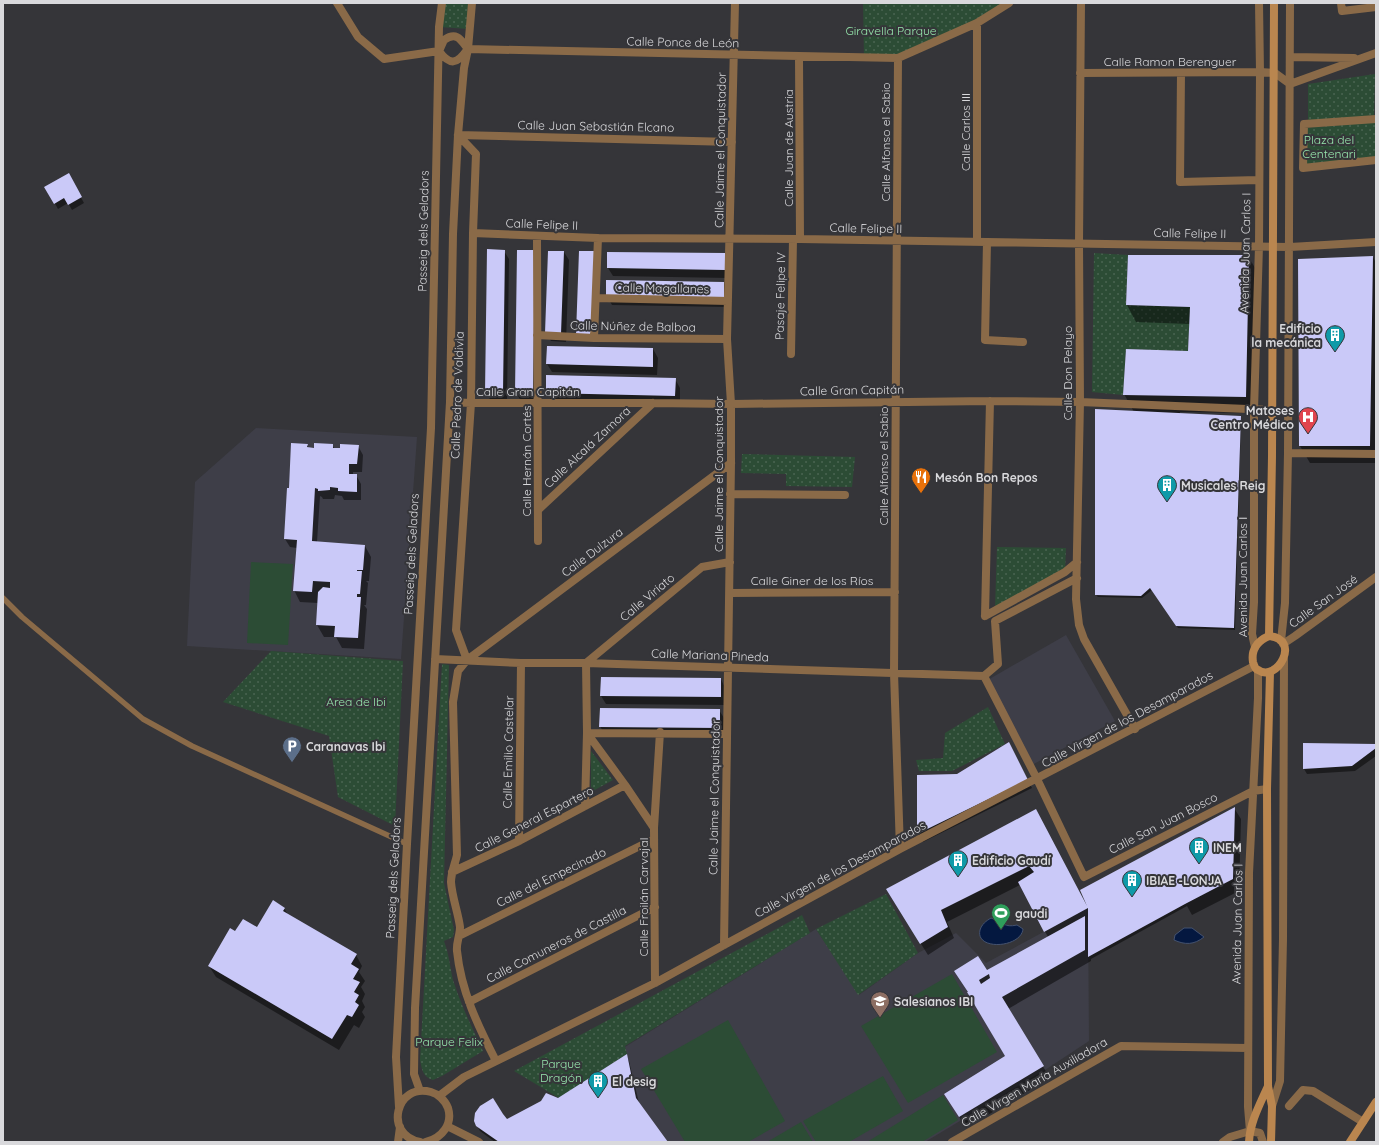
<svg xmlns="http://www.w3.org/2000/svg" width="1379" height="1145" viewBox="0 0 1379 1145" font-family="Quicksand,sans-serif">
<defs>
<pattern id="park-dots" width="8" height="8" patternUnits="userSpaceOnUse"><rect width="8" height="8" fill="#2c4c35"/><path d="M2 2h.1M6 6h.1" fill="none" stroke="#4a6552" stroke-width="1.8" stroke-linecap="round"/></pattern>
</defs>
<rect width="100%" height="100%" fill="#353539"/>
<path fill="#3e3e48" d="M 256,428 L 417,437 L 401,659 L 187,646 L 195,482 Z
M 1066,635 L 1115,721 L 1030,766 L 986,681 Z
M 1088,908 L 1089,1041 L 1048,1068 L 925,1142 L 668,1142 L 636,1098 L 625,1047 L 816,929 L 859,995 L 918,953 L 956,933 L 986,963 Z"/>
<path fill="url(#park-dots)" d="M 442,3 L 472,3 L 469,29 L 439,27 Z
M 863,3 L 1009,3 L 898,58 L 864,58 Z
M 1375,74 L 1374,120 L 1308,121 L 1308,84 Z
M 1376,122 L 1376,160 L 1303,168 L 1304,128 Z
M 1094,253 L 1128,255 L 1126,305 L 1190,307 L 1188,351 L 1126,349 L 1123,395 L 1092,392 Z
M 742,454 L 855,457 L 852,487 L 786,486 L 786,474 L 741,473 Z
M 997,547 L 1066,548 L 1065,572 L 995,608 Z
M 271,651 L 403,661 L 395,826 L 338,797 L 329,736 L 223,702 Z
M 442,664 L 449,665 L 444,883 L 454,930 L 453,937 L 444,941 C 449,954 450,967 453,980 C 461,1005 472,1028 483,1051 L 442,1076 L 433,1080 C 423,1077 422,1070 420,1060 Z
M 988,707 L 1005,744 L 952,771 L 919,771 L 916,760 L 943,758 L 945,733 Z
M 591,751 L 613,780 L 591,792 Z
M 886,894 L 918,953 L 858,995 L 816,929 Z
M 802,915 L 810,933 L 625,1046 L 627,1054 L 559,1098 L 514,1071 Z"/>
<path fill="#2c4c35" d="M 251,562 L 293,564 L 288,645 L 247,643 Z
M 952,974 L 997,1052 L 908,1103 L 861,1026 Z
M 728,1020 L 785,1121 L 748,1142 L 685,1142 L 641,1069 Z
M 883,1076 L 903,1111 L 849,1142 L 816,1142 L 803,1121 Z
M 943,1095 L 958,1120 L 922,1142 L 867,1142 Z
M 801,1122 L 813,1142 L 767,1142 Z"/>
<path fill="#041840" stroke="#44526f" d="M 991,918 C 1003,922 1004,928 1017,925 L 1023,929 C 1021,948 975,951 980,930 C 982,924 986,921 991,918 Z
M 1184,928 L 1192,928 L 1204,937 C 1194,945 1185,945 1174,940 L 1175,935 Z"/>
<path fill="#0007" d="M 68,174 L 84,203 L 72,210 L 68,203 L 58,209 L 46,187 Z
M 504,251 L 509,259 L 507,401 L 491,401 L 486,393 Z
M 518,251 L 534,251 L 537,402 L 521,401 L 516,393 Z
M 564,252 L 569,260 L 566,342 L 551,341 L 546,333 Z
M 725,254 L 729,278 L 613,276 L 608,268 Z
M 1129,256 L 1248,256 L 1258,273 L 1255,413 L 1180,412 L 1180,414 L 1240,417 L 1241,419 L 1235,630 L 1178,628 L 1152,590 L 1142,598 L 1098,597 L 1096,595 L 1134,412 L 1124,394 L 1189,352 L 1190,324 L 1136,322 L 1127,305 Z
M 1373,257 L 1376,263 L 1376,463 L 1310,463 L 1300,446 Z
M 724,283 L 728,291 L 728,307 L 612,305 L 607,296 Z
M 653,349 L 658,358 L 657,375 L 552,372 L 547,364 Z
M 675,379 L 680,388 L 680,404 L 552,401 L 547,393 Z
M 307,445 L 309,448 L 315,449 L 332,445 L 335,449 L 358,446 L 363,455 L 362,472 L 353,472 L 353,475 L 356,475 L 361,484 L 361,500 L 344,500 L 342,496 L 335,495 L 334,499 L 323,499 L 322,497 L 320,496 L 317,542 L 365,546 L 371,557 L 369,581 L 366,581 L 368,583 L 366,605 L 364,605 L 367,609 L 364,649 L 342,648 L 336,637 L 324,637 L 317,625 L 318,603 L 300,602 L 294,590 L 297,548 L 290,547 L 285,539 L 290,489 Z
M 721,679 L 725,688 L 725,705 L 606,704 L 601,696 Z
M 719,710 L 724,718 L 724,736 L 605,735 L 600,726 Z
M 1376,745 L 1376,756 L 1355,771 L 1307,774 L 1304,769 Z
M 1013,752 L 1032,788 L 923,842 L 918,833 L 957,775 Z
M 1234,808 L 1241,819 L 1239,891 L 1192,915 L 1187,906 L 1091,959 L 1091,961 L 1008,1009 L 1050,1078 L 966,1128 L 952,1105 L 1006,1057 L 968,992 L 977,957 L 989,974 L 1048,937 L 1020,885 L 947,922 L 954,938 L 928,955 L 894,901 L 1035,811 L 1087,908 Z
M 284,908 L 288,915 L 356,955 L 362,966 L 359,972 L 365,981 L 361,987 L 365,994 L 362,1001 L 365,1007 L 362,1012 L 365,1017 L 359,1028 L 354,1025 L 339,1050 L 216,977 L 209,966 L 236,933 L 257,929 Z
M 626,1056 L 629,1061 L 639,1103 L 667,1142 L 495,1142 L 480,1131 L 477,1125 L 507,1121 L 558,1099 Z"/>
<path fill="#cac9f8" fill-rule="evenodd" d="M 69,173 L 82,197 L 68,205 L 64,198 L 54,204 L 44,187 Z
M 487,249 L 505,250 L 503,393 L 485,393 Z
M 517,250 L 535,250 L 533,393 L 515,393 Z
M 548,251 L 564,251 L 561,334 L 545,333 Z
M 579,251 L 595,251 L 592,334 L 576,334 Z
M 607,252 L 725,253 L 725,270 L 607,268 Z
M 1128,255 L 1249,255 L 1246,397 L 1123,395 L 1126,349 L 1188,351 L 1190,307 L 1126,305 Z
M 1373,256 L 1370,446 L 1299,446 L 1298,259 Z
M 606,280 L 724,282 L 724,298 L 606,297 Z
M 547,346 L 653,348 L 653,367 L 546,364 Z
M 546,375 L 676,378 L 675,396 L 546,393 Z
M 1095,409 L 1241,416 L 1234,628 L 1176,626 L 1150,588 L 1141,596 L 1095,595 Z
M 291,443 L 308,444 L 307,447 L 314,448 L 314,443 L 333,444 L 333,448 L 340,448 L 340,444 L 359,445 L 357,464 L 349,464 L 349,474 L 357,474 L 357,492 L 338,491 L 338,488 L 330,487 L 330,490 L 318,491 L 318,489 L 315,488 L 312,541 L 365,545 L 363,570 L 357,570 L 357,571 L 362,571 L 360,594 L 357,594 L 357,597 L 361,597 L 358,638 L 334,637 L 335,626 L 316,625 L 318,592 L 323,587 L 330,588 L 330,582 L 313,581 L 312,592 L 293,591 L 297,540 L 284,539 L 287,488 L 289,488 Z
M 601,677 L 721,678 L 721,697 L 600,696 Z
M 600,708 L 720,709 L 720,728 L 599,727 Z
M 1009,742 L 1028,780 L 917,834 L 917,775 L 957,774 Z
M 1303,743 L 1376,744 L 1376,748 L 1352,766 L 1303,769 Z
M 1235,807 L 1233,879 L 1185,904 L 1088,957 L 1088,908 L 1044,932 L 1018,882 L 1034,872 L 1029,866 L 941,910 L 948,927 L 920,944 L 886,889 L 1036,809 L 1087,906 L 1080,890 Z
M 273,900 L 285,908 L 283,911 L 357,954 L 351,964 L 359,969 L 353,979 L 360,982 L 354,992 L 359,995 L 355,1002 L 359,1005 L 352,1017 L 347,1015 L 332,1039 L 208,966 L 230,928 L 235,931 L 243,919 L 257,927 Z
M 1085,916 L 1085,950 L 1002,997 L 1044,1066 L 959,1117 L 944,1094 L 1005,1056 L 967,992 L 968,992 L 954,971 L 978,956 L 987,970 ZM 989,974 L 990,978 L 981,984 L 979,980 Z
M 627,1054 L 636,1098 L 668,1142 L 499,1142 L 476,1126 L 474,1121 L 475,1113 L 480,1106 L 493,1098 L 503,1114 L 507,1119 L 541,1101 L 546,1093 L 558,1098 Z"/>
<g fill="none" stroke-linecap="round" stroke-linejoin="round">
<path stroke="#8a6a48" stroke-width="5.5" d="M 3,598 L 22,617 L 143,719 L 192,746 L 407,844"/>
<path stroke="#8a6a48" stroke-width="8" d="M 337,3 L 358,37 L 384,59 L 439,51
M 1081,3 L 1079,243 L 1080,402 L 1076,599 L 1079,625 L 1084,639 L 1135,729
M 1341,3 L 1342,11 L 1376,7
M 440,49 L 444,40 C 457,31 461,40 468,49
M 468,49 L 898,58 L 977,23 L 1009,3
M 439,51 C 450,66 457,64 467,50
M 799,57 L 800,239
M 1291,57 L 1354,58
M 898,58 L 894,673 L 900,849
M 1080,73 L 1260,72 L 1275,73 L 1290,84 L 1376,53
M 1181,73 L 1180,182 L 1258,180
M 1376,119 L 1304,124 L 1303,168 L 1376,160
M 458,135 L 476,154 L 473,233 L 471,403 L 456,630 L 467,660
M 458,135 L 732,142
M 473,233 L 598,238 L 800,239 L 1290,247 L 1376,242
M 537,237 L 538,541
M 977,242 L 977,23
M 987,242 L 985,340 L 1023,342
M 596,298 L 728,301
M 537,335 L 594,338 L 727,339
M 594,338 L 598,238
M 791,354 L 793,239
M 450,402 L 471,403 L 653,403 L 731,404 L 990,401 L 1080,402 L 1271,410
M 1288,453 L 1376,454
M 730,494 L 845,495
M 538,510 L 653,403
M 730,593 L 895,592
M 985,616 L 990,401
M 985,616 L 1065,572 L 1077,562
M 1281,641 L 1285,603 L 1288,453 L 1290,3
M 1283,644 L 1295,636 L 1376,577
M 1255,647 L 1252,634 L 1254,602 L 1254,410 L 1259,246 L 1260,72 L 1259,3
M 435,659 L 521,663 L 586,663 L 984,676
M 984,676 L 1037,779 L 1084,877 L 1253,791 L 1267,789
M 984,676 L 998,664 L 995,621 L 1077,578
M 585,806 L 587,733 L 727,734
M 654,828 L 660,732
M 519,841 L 521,663
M 452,872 L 519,841 L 625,785
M 459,936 L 654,839
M 724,945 L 731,463 L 731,404 L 727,339 L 735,3
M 655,983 L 654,828 L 625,785 L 587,733 L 586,663 L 702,567 L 730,562
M 469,1002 L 655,907
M 496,1061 C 478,1026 461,991 457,951 C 456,943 460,936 460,927 C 458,912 452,897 451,882 C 451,873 455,864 457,855 L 453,702 L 458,671 L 467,660 L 731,463
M 420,1091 L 414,1074 L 415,1008 L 450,402 L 453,234 L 458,135 L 464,68 L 468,49 L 472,3
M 439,1096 L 464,1077 L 655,983 L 724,945 L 900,849 L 1254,666
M 1272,1106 L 1280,1081 L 1283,939 L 1284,659
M 1289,1106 L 1303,1090 L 1313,1091 L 1363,1122
M 399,1107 L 396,1057 L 407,844 L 431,428 L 439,27 L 442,3
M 447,1126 L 479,1142
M 1250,1131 L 1248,1107 L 1249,873 L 1258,698 L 1258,670
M 1250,1131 L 1260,1133 L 1263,1142
M 398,1142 L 400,1127
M 420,1142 C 383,1135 396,1082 431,1092 C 438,1094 445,1100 448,1108 C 453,1124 442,1138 426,1142
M 952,1142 L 1121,1046 L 1248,1048
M 1223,1142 L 1230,1137 L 1250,1131"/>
<path stroke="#ba864f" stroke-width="8" d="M 1269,636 L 1272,456 L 1274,3
M 1269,636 C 1302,639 1277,683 1258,670 C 1255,669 1254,665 1253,662 C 1251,650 1257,641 1269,636 Z
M 1270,672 L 1267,789 L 1268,1086 L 1272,1106 L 1271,1142
M 1249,1142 C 1250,1122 1260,1104 1268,1086
M 1350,1142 L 1376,1102"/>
</g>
<defs>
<g id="building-pin" transform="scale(1)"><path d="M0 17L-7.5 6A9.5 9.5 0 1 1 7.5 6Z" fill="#0f9aa8" stroke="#353539"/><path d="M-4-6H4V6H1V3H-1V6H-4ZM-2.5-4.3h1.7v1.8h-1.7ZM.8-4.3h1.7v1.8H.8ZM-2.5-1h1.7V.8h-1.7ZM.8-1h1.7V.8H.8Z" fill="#fff"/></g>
<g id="hospital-pin" transform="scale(1)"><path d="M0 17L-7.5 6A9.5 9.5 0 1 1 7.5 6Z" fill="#e0444e" stroke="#353539"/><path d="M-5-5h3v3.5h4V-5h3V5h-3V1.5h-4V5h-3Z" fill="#fff"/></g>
<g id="restaurant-pin" transform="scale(1)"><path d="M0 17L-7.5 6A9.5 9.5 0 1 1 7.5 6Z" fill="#e8710a" stroke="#353539"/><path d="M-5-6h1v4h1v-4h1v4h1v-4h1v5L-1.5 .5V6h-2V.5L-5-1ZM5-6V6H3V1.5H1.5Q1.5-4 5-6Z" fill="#fff"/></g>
<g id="parking-pin" transform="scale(1)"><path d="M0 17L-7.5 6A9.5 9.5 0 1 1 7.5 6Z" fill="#5c6f8a" stroke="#353539"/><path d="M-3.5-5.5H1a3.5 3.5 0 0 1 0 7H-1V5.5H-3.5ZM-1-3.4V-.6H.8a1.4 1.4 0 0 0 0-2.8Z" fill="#fff"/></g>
<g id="stadium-pin" transform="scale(1)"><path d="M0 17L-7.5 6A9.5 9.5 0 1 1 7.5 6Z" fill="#2e9e5b" stroke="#353539"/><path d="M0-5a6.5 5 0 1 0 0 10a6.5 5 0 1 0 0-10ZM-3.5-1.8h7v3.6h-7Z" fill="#fff"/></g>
<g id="school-pin" transform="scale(1)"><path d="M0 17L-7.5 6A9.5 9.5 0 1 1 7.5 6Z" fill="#8d6e63" stroke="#353539"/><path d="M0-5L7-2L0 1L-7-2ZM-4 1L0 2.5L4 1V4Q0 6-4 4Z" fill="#fff"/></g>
</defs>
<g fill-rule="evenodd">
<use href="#building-pin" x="1335" y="335"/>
<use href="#hospital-pin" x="1308" y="417"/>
<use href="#restaurant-pin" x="921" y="477"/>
<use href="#building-pin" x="1167" y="485"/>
<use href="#parking-pin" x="292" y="746"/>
<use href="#building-pin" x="1199" y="847"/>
<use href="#building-pin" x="958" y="860"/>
<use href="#building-pin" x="1132" y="880"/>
<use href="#stadium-pin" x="1001" y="913"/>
<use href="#school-pin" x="880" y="1001"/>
<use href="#building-pin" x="598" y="1081"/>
</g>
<g text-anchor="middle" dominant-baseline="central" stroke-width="4" stroke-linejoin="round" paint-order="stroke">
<g font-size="12" fill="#96e5ac" stroke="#353539">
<text x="891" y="30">Giravella Parque</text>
<text x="1329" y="139">Plaza del<tspan x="1329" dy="14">Centenari</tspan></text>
<text x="356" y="701">Area de Ibi</text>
<text x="449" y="1041">Parque Felix</text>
<text x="561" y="1063">Parque<tspan x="561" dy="14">Dragón</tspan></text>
</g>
<g font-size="12" fill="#d9d9dc" stroke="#353539">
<text transform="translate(683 42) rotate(1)">Calle Ponce de León</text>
<text x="1170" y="61">Calle Ramon Berenguer</text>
<text transform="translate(596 126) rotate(1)">Calle Juan Sebastián Elcano</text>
<text transform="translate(965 132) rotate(-90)">Calle Carlos III</text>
<text transform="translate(885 142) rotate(-90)">Calle Alfonso el Sabio</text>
<text transform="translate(788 148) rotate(-90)">Calle Juan de Austria</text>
<text transform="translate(720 150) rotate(-89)">Calle Jaime el Conquistador</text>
<text transform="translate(542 224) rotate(2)">Calle Felipe II</text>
<text transform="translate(866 228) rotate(1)">Calle Felipe II</text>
<text transform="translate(423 231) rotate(-89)">Passeig dels Geladors</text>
<text transform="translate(1190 233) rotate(1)">Calle Felipe II</text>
<text transform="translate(1245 253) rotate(-89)">Avenida Juan Carlos I</text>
<text transform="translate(662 288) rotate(1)">Calle Magallanes</text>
<text transform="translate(780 296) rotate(-89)">Pasaje Felipe IV</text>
<text transform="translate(633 326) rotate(1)">Calle Núñez de Balboa</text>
<text transform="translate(1067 373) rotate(-90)">Calle Don Pelayo</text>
<text transform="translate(852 390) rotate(-1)">Calle Gran Capitán</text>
<text x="528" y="391">Calle Gran Capitán</text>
<text transform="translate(457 395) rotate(-88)">Calle Pedro de Valdivia</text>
<text transform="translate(587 447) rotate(-43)">Calle Alcalá Zamora</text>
<text transform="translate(526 461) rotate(-90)">Calle Hernán Cortés</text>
<text transform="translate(883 466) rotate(-90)">Calle Alfonso el Sabio</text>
<text transform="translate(718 474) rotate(-90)">Calle Jaime el Conquistador</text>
<text transform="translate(592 552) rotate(-37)">Calle Dulzura</text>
<text transform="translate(411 554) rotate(-87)">Passeig dels Geladors</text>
<text transform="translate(1242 577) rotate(-90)">Avenida Juan Carlos I</text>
<text x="812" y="580">Calle Giner de los Ríos</text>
<text transform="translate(647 597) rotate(-40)">Calle Viriato</text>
<text transform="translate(1323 601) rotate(-36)">Calle San José</text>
<text transform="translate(710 655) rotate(2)">Calle Mariana Pineda</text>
<text transform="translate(1127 719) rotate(-28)">Calle Virgen de los Desamparados</text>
<text transform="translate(508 752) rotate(-89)">Calle Emilio Castelar</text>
<text transform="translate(714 797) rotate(-89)">Calle Jaime el Conquistador</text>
<text transform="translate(534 819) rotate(-27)">Calle General Espartero</text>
<text transform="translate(1163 823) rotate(-27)">Calle San Juan Bosco</text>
<text transform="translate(840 869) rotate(-28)">Calle Virgen de los Desamparados</text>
<text transform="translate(551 877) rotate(-26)">Calle del Empecinado</text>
<text transform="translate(393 878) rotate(-87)">Passeig dels Geladors</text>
<text transform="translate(643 897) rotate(-90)">Calle Froilán Carvajal</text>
<text transform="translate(1237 924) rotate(-89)">Avenida Juan Carlos I</text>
<text transform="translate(556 944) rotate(-27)">Calle Comuneros de Castilla</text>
<text transform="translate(1034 1082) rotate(-30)">Calle Virgen María Auxiliadora</text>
</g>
<g font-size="12" font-weight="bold" fill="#d9d9dc" stroke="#353539" text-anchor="start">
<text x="1321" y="328" text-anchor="end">Edificio<tspan x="1321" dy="14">la mecánica</tspan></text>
<text x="1294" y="410" text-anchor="end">Matoses<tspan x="1294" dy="14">Centro Médico</tspan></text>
<text x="935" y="477">Mesón Bon Repos</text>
<text x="1181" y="485">Musicales Reig</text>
<text x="306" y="746">Caranavas Ibi</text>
<text x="1213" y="847">INEM</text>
<text x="972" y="860">Edificio Gaudí</text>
<text x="1146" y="880">IBIAE -LONJA</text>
<text x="1015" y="913">gaudi</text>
<text x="894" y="1001">Salesianos IBI</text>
<text x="612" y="1081">El desig</text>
</g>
</g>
<rect width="1379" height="1145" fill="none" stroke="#d9d9dc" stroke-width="8"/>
</svg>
